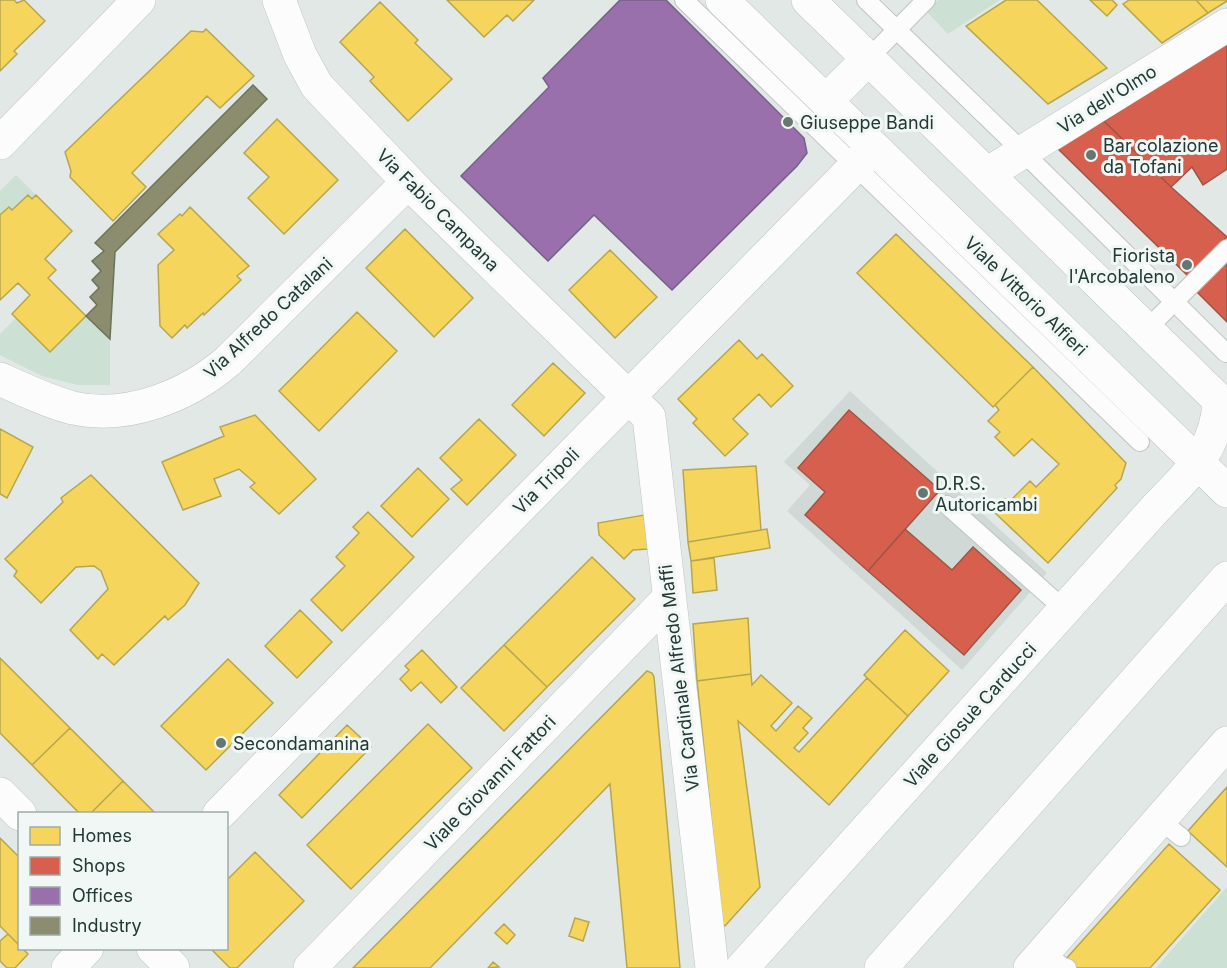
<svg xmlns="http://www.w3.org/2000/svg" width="1227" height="968" viewBox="0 0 1227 968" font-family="Inter,sans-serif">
<rect width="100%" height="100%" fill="#e2e8e5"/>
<path fill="#d0d9d5" d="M 850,391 L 1047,573 L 962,670 L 787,511 L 810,485 L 784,462 Z"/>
<path fill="#cce0d3" d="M 938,0 L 1000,0 L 948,34 L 926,11 Z
M 16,175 L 36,195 L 32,199 L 28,195 L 12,210 L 8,207 L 0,215 L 0,191 Z
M 86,316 L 110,339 L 110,385 L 78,385 L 42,376 L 0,355 L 0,334 L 16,318 L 50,352 Z
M 1227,887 L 1227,968 L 1156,968 Z"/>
<path fill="#f6d55c" stroke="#b6a650" stroke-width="1.5" d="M 0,0 L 14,0 L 17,3 L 24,0 L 45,21 L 14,51 L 17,54 L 0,71 Z
M 447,0 L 534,0 L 513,21 L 507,15 L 484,37 Z
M 1006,0 L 1037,0 L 1107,68 L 1048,104 L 966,26 Z
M 1090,0 L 1112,0 L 1117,5 L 1107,16 Z
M 1129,0 L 1196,0 L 1208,13 L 1162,43 L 1123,4 Z
M 1196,0 L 1227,0 L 1227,1 L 1208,13 Z
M 380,2 L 418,40 L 415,43 L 452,79 L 408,121 L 370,81 L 374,77 L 340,42 Z
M 206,29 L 254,76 L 220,108 L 207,96 L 132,173 L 146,187 L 113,221 L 70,177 L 71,171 L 65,152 L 191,31 L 203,32 Z
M 277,119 L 338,180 L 284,234 L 248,198 L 269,177 L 244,153 Z
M 28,195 L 32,199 L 36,195 L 72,231 L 45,259 L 56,270 L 48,278 L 86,316 L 50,352 L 12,314 L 30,295 L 18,283 L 0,300 L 0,215 L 9,207 L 12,210 Z
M 190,207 L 249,266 L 237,276 L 241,280 L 204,315 L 203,313 L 187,328 L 185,325 L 172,338 L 160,326 L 158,265 L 174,250 L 158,234 L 180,214 L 182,216 Z
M 405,229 L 473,298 L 434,337 L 366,268 Z
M 896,234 L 1033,367 L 993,407 L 857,273 Z
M 610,250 L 657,297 L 615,338 L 569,290 Z
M 357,312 L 397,351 L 319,431 L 279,391 Z
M 739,340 L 757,359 L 762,354 L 793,386 L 771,407 L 759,394 L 733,419 L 748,434 L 725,456 L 693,423 L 697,419 L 678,399 Z
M 553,363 L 585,393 L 544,436 L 512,405 Z
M 1033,367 L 1126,463 L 1121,479 L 1115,485 L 1117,488 L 1048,563 L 993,511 L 993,506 L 999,500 L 1006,499 L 1010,501 L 1030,481 L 1036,487 L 1059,464 L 1032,439 L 1014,456 L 995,437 L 1000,432 L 988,421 L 999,410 L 995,405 Z
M 255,415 L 316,479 L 279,514 L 250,487 L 255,483 L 239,469 L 214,479 L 221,496 L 183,510 L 162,462 L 224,436 L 220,427 Z
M 479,419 L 516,455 L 467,505 L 451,489 L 462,480 L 440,458 Z
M 0,429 L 33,447 L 7,498 L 0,494 Z
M 756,466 L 761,530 L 688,542 L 683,470 Z
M 418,468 L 449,499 L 412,537 L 381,506 Z
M 91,475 L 199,583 L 185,605 L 168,620 L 165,616 L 114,665 L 102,654 L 98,659 L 70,630 L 108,589 L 101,571 L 94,566 L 76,567 L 41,603 L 14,576 L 17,571 L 5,559 L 63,502 L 61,498 Z
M 368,512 L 414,557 L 342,631 L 311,600 L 345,566 L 336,557 L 359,533 L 353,527 Z
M 644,515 L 648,549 L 633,550 L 624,559 L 599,535 L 598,523 Z
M 767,529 L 770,548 L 691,561 L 688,542 Z
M 592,557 L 635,599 L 547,687 L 504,645 Z
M 714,558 L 717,590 L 693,593 L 691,561 Z
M 300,610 L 332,642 L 297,678 L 265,646 Z
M 748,618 L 751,674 L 697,681 L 693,624 Z
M 905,630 L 949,671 L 908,716 L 864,675 Z
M 504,645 L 547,687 L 504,731 L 461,688 Z
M 422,650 L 457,687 L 441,703 L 421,682 L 411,691 L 400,679 L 409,670 L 405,666 Z
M 0,658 L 70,728 L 32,765 L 0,733 Z
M 228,659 L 273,703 L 206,770 L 161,726 Z
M 647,671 L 652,673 L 654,677 L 680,968 L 627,968 L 610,784 L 430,968 L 353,968 Z
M 751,674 L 752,685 L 761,675 L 792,703 L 771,726 L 776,731 L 798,706 L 812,718 L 803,728 L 808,733 L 794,748 L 799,752 L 867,678 L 908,716 L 829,805 L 738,721 L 760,887 L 725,926 L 722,923 L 697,681 Z
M 428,724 L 472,768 L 351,889 L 307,845 Z
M 347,725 L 371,747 L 302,818 L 279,795 Z
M 70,728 L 123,781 L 90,814 L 80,814 L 32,765 Z
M 123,781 L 156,814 L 90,814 Z
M 1227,787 L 1227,867 L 1188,831 Z
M 0,838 L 20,858 L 20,946 L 0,926 Z
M 1169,844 L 1220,890 L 1150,968 L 1073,968 L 1065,960 Z
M 255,852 L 304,901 L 237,968 L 230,968 L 210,948 L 226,948 L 226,881 Z
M 575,918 L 589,922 L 583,941 L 569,936 Z
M 504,924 L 515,935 L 507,944 L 495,933 Z
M 8,934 L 20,946 L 20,948 L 22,948 L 28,954 L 15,968 L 7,968 L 0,961 L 0,941 Z
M 493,962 L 499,967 L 488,968 Z"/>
<path fill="#d6604d" stroke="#a05446" stroke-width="1.5" d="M 1227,42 L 1227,169 L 1203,185 L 1192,167 L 1171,187 L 1104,121 Z
M 1104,121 L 1171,187 L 1227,237 L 1189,277 L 1057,148 Z
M 1227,259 L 1227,322 L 1196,291 Z
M 849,410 L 940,490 L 868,571 L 805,515 L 825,492 L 798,468 Z
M 905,529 L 952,570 L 973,547 L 1021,590 L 964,655 L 868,571 Z"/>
<path fill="#9970ab" stroke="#756088" stroke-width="1.5" d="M 620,0 L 666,0 L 804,138 L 807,153 L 797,166 L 672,290 L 594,215 L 548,261 L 461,176 L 549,87 L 543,78 Z"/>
<path fill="#8c8c6e" stroke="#6c735d" stroke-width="1.5" d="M 253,85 L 267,99 L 115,252 L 110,339 L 86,316 L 97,305 L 90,297 L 99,288 L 92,280 L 101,271 L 92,261 L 104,251 L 95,243 Z"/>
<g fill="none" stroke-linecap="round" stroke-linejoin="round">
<g stroke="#bfc4c2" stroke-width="20">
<path id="lane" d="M 684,0 L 1140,442
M 866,0 L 1022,151 L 1226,353
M 868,59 L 926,0
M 1147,329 L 1227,249
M 947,505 L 1065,610
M 1160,820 L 1181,837
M 1044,952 L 1063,967 L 1067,968"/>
</g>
<g stroke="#bfc4c2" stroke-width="34">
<path id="street" d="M 279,0 L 300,55 L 317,86 L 419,193 L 649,417 L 712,968
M 826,101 L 868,59
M 0,143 L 139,0
M 987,174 L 1227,25
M 0,379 C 24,390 47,401 73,408 C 128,420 187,396 228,361 L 408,182
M 0,794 L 20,814
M 219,814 L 873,148
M 153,948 L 173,968
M 68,968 L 87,948
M 310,968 L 669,598"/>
</g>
<g stroke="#bfc5c3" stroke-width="34">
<path id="secondary" d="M 722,0 L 1227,491
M 808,0 L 1227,408
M 742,968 L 1155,509 C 1187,475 1217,452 1219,401
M 881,968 L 1227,578
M 1030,968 L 1227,743"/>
</g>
<use href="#lane" stroke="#fbfcfb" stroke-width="18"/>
<use href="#street" stroke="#fbfcfb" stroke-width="33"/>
<use href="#secondary" stroke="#fbfcfb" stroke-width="33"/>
</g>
<g fill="#657673" stroke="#f0f7f4" stroke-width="2">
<circle cx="788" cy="122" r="6"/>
<circle cx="1091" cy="155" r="6"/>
<circle cx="1187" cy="265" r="6"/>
<circle cx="923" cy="493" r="6"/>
<circle cx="221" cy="743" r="6"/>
</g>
<g text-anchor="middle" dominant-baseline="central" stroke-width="6" stroke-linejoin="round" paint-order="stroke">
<g font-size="18" fill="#223935" stroke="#f0f7f4">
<text transform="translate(1107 99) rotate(-32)">Via dell'Olmo</text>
<text transform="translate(438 210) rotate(45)">Via Fabio Campana</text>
<text transform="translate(1026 296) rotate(44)">Viale Vittorio Alfieri</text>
<text transform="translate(268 318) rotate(-43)">Via Alfredo Catalani</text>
<text transform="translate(546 481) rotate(-45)">Via Tripoli</text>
<text transform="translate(679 678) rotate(-97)">Via Cardinale Alfredo Maffi</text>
<text transform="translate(970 715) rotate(-48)">Viale Giosuè Carducci</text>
<text transform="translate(490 783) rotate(-46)">Viale Giovanni Fattori</text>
</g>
<g font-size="18" fill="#223935" stroke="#f0f7f4" text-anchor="start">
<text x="800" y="122">Giuseppe Bandi</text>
<text x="1103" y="145">Bar colazione<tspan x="1103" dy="21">da Tofani</tspan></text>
<text x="1175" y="255" text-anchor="end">Fiorista<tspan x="1175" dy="21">l'Arcobaleno</tspan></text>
<text x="935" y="483">D.R.S.<tspan x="935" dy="21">Autoricambi</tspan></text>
<text x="233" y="743">Secondamanina</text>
</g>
</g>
<rect x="18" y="812" width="210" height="138" fill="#f0f7f4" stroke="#9eaba8" stroke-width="1.5"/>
<rect x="30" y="827" width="30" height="18" fill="#f6d55c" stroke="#9eaba8" stroke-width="1.5"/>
<text x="72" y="842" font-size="18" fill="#223935">Homes</text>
<rect x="30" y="857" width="30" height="18" fill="#d6604d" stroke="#9eaba8" stroke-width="1.5"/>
<text x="72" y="872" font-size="18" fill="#223935">Shops</text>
<rect x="30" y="887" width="30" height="18" fill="#9970ab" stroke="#9eaba8" stroke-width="1.5"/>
<text x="72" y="902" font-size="18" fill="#223935">Offices</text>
<rect x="30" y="917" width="30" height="18" fill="#8c8c6e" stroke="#9eaba8" stroke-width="1.5"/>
<text x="72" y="932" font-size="18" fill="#223935">Industry</text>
</svg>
